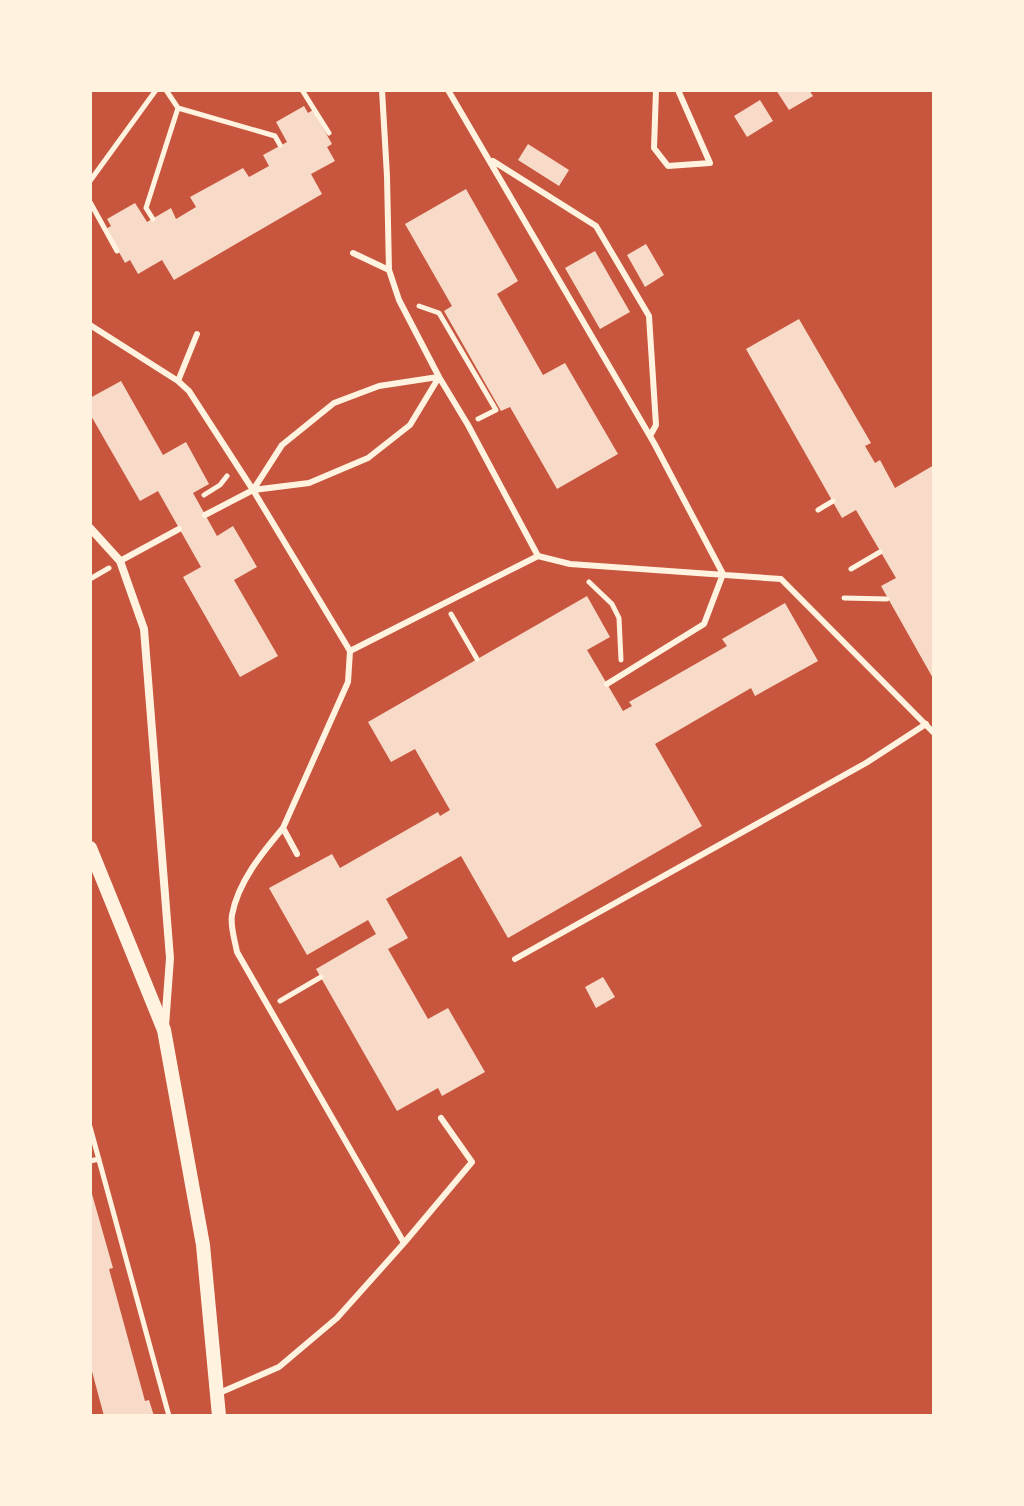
<svg xmlns="http://www.w3.org/2000/svg" width="1024" height="1506" viewBox="0 0 1024 1506" font-family="'Roboto Condensed',sans-serif">
<rect width="100%" height="100%" fill="#c8553d"/>
<path fill="#f7dbc8" d="M 776,90 L 809,90 L 813,96 L 789,110 Z
M 760,100 L 773,121 L 747,137 L 734,116 Z
M 304,106 L 308,113 L 313,110 L 332,144 L 327,147 L 335,161 L 311,174 L 322,194 L 174,280 L 162,260 L 138,274 L 130,260 L 125,263 L 106,229 L 111,226 L 107,219 L 135,203 L 147,222 L 171,208 L 176,219 L 196,207 L 190,197 L 243,168 L 249,177 L 269,166 L 263,155 L 287,142 L 276,122 Z
M 528,144 L 569,170 L 559,186 L 518,160 Z
M 466,189 L 518,281 L 497,294 L 543,375 L 565,363 L 618,454 L 557,489 L 510,407 L 501,411 L 444,311 L 452,306 L 405,224 Z
M 646,244 L 664,275 L 645,287 L 627,255 Z
M 595,251 L 630,312 L 600,329 L 565,268 Z
M 799,319 L 871,443 L 865,446 L 875,463 L 880,460 L 895,488 L 934,465 L 934,680 L 881,586 L 896,578 L 856,510 L 842,518 L 746,349 Z
M 121,381 L 163,455 L 186,442 L 209,484 L 193,493 L 217,536 L 233,526 L 257,567 L 234,580 L 278,656 L 240,677 L 183,577 L 201,567 L 158,491 L 140,501 L 90,414 L 90,398 Z
M 587,596 L 610,637 L 587,650 L 623,711 L 632,706 L 629,702 L 727,646 L 722,639 L 785,603 L 818,661 L 755,696 L 751,688 L 655,744 L 702,826 L 508,938 L 461,856 L 386,899 L 408,938 L 388,949 L 428,1019 L 448,1008 L 485,1072 L 442,1096 L 438,1088 L 397,1111 L 316,969 L 376,934 L 368,920 L 307,955 L 269,888 L 332,854 L 340,868 L 438,812 L 440,816 L 450,810 L 415,749 L 391,762 L 368,722 Z
M 603,977 L 615,997 L 596,1008 L 585,987 Z
M 90,1187 L 113,1268 L 109,1269 L 145,1401 L 149,1400 L 154,1416 L 104,1416 L 90,1364 Z"/>
<g fill="none" stroke-linecap="round" stroke-linejoin="round">
<path stroke="#fff3e0" stroke-width="5" d="M 302,90 L 329,133
M 178,108 L 275,136 L 280,145
M 90,181 L 156,90
M 90,202 L 117,251
M 153,219 L 146,208 L 178,108 L 166,90
M 419,306 L 439,313 L 496,410 L 478,419
M 204,495 L 220,485 L 227,476
M 818,510 L 833,501
M 851,569 L 880,552
M 90,579 L 109,568
M 589,582 L 612,604 L 619,618 L 621,660
M 844,598 L 887,599
M 451,614 L 477,659
M 280,1001 L 321,977
M 90,1127 L 169,1416
M 90,1161 L 99,1159"/>
<path stroke="#fff3e0" stroke-width="6" d="M 382,90 L 387,176 L 389,270 L 399,300 L 439,377 L 468,425 L 538,556
M 448,90 L 654,443 L 723,574 L 704,624 L 607,684
M 656,90 L 654,148 L 668,166 L 710,163 L 678,90
M 493,161 L 596,226 L 649,316 L 656,425 L 650,436
M 353,253 L 389,270
M 90,325 L 178,381 L 189,391 L 253,490 L 350,651 L 348,682 L 283,828 L 297,854
M 178,381 L 197,334
M 253,490 L 282,445 L 334,403 L 379,386 L 438,377
M 205,515 L 253,490 L 309,483 L 368,458 L 410,425 L 439,377
M 120,561 L 179,529
M 350,651 L 538,556 L 570,564 L 781,579 L 934,733
M 283,828 C 262,853 238,882 232,915 C 230,926 235,941 237,952 L 404,1243
M 515,959 L 866,763 L 926,724
M 217,1394 L 279,1367 L 337,1318 L 404,1243 L 472,1162 L 441,1118"/>
<path stroke="#fff3e0" stroke-width="8" d="M 90,528 L 120,561 L 144,629 L 170,958 L 165,1026"/>
<path stroke="#fff3e0" stroke-width="14" d="M 90,848 L 164,1030 L 203,1245 L 219,1416"/>
</g>
<rect width="1024" height="1506" fill="none" stroke="#fff3e0" stroke-width="184"/>
</svg>
